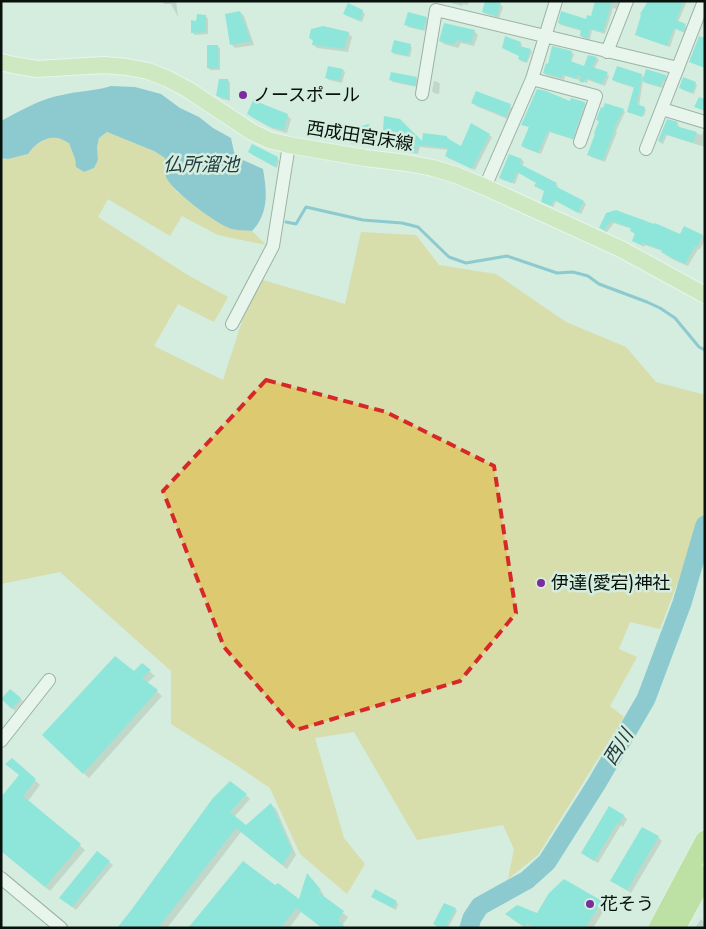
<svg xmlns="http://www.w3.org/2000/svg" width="706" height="929" viewBox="0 0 706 929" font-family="Jost,'Noto Sans JP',sans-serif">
<rect width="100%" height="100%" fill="#d4edde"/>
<path fill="#ddc970" d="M 107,132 L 154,151 L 165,158 L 164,166 L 166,177 L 177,192 L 204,213 L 230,228 L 252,231 L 266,245 L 218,235 L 182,216 L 170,236 L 108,199 L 98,217 L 186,274 L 228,297 L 214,322 L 178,304 L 154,346 L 223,380 L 256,278 L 345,304 L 361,232 L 416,235 L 439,265 L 496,274 L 566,322 L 626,347 L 656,382 L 705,395 L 705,510 L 660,629 L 630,622 L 619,649 L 637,657 L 610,706 L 624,717 L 538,855 L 508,879 L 514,849 L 503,825 L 417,840 L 354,732 L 315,738 L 344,838 L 365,864 L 347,894 L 300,854 L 270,788 L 233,763 L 171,724 L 171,671 L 60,572 L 1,584 L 1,158 L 8,159 L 28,154 C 34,145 45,136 57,138 C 61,138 66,142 69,143 L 75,159 L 76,167 L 84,172 L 94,168 L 98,160 L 97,147 L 99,138 Z"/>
<path fill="#37a1bf" d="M 111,86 L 135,87 L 161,94 L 180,108 L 199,117 L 213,128 L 231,138 L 234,152 L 243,160 L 263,169 C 267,192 269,213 252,231 C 245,230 236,231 229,228 C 214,222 172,191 166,177 C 164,171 165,164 165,158 L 154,151 L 107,132 L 99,138 L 97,147 L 98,160 L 94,168 L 84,172 L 76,167 L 75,159 L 69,143 C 66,142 61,138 57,138 C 45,136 34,145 28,154 L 8,159 L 1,158 L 1,121 C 20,111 40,99 62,95 C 78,91 95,91 111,86 Z"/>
<path fill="#0003" d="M 162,1 L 176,1 L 178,17 L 171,4 L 164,4 Z
M 444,1 L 469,1 L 468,5 L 463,4 L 462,6 Z
M 597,1 L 620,1 L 617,9 L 613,8 L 605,34 L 592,30 L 590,40 L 583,38 L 581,36 L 582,31 L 561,25 L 559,23 L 587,20 L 592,17 Z
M 649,1 L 687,1 L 678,22 L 688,28 L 685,33 L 676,29 L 670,47 L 638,36 L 636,34 Z
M 500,4 L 503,7 L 499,18 L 486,14 L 483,12 Z
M 362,11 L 365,14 L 362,22 L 347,16 L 345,14 Z
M 240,12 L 244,16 L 254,45 L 235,48 L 232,45 Z
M 206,16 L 208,19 L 208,34 L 195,35 L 193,33 L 192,22 L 196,22 Z
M 426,18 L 428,20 L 425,31 L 408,27 L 406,24 Z
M 474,31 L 478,35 L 474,46 L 461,43 L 458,48 L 444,44 L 440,41 Z
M 348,33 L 352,37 L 348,52 L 317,48 L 314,45 L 314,42 L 310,38 Z
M 520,43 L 522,44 L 521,48 L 530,50 L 532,52 L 527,63 L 521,61 L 519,59 L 520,56 L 505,49 Z
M 410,45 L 412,48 L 410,57 L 394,54 L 392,52 Z
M 217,46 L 220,48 L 220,70 L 211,70 L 208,68 Z
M 571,52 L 574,54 L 571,63 L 585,68 L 589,56 L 597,58 L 599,60 L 594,69 L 607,74 L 609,76 L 605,86 L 588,80 L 587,83 L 582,81 L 582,82 L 579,79 L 579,80 L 565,76 L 564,80 L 546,75 L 544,73 L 548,65 Z
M 329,67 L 343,70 L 345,72 L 342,83 L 329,80 L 327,78 Z
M 641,75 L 644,78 L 666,76 L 668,78 L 666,83 L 664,82 L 663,88 L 645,83 L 643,80 L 639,106 L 644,108 L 646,110 L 644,116 L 628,112 L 635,88 L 616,82 L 614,80 Z
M 416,78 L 418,81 L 417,87 L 393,82 L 390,79 Z
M 228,80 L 230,83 L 230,101 L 222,99 L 218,96 Z
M 434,81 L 438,82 L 440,84 L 439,94 L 434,93 L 432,91 Z
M 695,83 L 697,85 L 694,94 L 683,90 L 680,87 Z
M 572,99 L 585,103 L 587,105 L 575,140 L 550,132 L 541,154 L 525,148 L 522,146 L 530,128 L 523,124 L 570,103 Z
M 472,102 L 510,106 L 514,109 L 510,120 L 476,106 Z
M 623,110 L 625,112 L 616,131 L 617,132 L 605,162 L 591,157 L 589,154 L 600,122 L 598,120 Z
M 249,114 L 287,115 L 291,119 L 287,133 L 273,129 L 253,118 Z
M 385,118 L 423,143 L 447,137 L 449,139 L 448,141 L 461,148 L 472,125 L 492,137 L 475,170 L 448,158 L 449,150 L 420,147 L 418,154 L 403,151 L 400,149 L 403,136 L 386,132 L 384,130 Z
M 667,120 L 677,123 L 679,126 L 679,128 L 702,135 L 703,131 L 705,131 L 705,147 L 667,135 L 663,144 L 661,143 L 659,141 Z
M 369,125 L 371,128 L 374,140 L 354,145 L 352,143 Z
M 251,154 L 277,158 L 279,161 L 277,168 Z
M 509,156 L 522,160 L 524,162 L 522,166 L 556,184 L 558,186 L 557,188 L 584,202 L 586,204 L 581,214 L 556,201 L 553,207 L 545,203 L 545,191 L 538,183 L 519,173 L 515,184 L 503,180 L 501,178 Z
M 607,214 L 681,236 L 684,228 L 703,236 L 705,238 L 705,240 L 700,249 L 698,249 L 688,266 L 674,260 L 666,255 L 663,251 L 645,245 L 644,247 L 637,243 L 634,241 L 636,235 L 631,231 L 632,229 L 614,223 L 607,232 L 604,231 L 601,228 Z
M 142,665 L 155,676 L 147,683 L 162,696 L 89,778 L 43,735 L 134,673 Z
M 10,690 L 23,701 L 15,711 L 3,699 Z
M 12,759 L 40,785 L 28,801 L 85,850 L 50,891 L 1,851 L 20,776 Z
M 246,795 L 250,799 L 234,817 L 246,826 L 271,805 L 276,809 L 296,855 L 287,869 L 241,832 L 167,928 L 118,928 Z
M 610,808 L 624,816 L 627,819 L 623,827 L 621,825 L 598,863 L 586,856 Z
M 642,829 L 658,837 L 662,841 L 631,893 L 616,884 L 612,880 Z
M 97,853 L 113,865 L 76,910 L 65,901 Z
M 312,879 L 324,895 L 322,897 L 348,917 L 342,926 L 301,912 L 289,928 L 189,928 L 276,887 L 300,901 Z
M 375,899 L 396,902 L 398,904 L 396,910 Z
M 601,902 L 606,907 L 593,928 L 525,928 L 512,919 L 507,914 L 537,915 Z
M 455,909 L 457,911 L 448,928 L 440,928 Z
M 701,919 L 705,923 L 705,928 L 695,928 Z"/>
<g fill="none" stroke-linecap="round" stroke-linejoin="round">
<path stroke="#37a1bf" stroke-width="3" d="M 286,222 L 296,224 L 306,207 L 363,220 L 402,223 L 418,227 L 449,257 L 466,263 L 507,256 L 557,273 L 573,272 L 588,276 L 599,284 L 647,302 L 660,308 L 675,318 L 699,347 L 705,350"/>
<path stroke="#37a1bf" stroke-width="19" d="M 469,928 L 472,918 L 480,906 L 527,880 L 547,862 L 597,783 L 646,699 L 682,603 L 705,525"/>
</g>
<path fill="#3bded5" d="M 485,1 L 494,1 L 501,3 L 497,16 L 482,12 Z
M 595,1 L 612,1 L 603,32 L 590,29 L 588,38 L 580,36 L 581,30 L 558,23 L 561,11 L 586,19 L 587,15 L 591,16 Z
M 648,1 L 684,1 L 676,20 L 686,24 L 683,32 L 674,28 L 667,46 L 635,35 L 641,15 L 640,14 Z
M 348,3 L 363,10 L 360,21 L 343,14 Z
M 240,11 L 251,41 L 230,45 L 225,14 Z
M 408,12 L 427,17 L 423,30 L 404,25 Z
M 197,14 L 206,15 L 206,32 L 191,33 L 191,20 L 196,21 Z
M 444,23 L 475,30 L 471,43 L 457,40 L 454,45 L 439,41 Z
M 323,26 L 349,32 L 344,49 L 312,45 L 313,40 L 309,38 L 311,29 Z
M 505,36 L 521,42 L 519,46 L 531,49 L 526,62 L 518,59 L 519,56 L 502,48 Z
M 699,36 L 705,38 L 705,68 L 689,62 Z
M 394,40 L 411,44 L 408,56 L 391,52 Z
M 207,45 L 218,45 L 219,68 L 207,68 Z
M 552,46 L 572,51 L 570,61 L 584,66 L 588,55 L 597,57 L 592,67 L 608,72 L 602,84 L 586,78 L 583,83 L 579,81 L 581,76 L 578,75 L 576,79 L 563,74 L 562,78 L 543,73 L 546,63 L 548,64 Z
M 328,66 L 343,69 L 340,81 L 325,78 Z
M 617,66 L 642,74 L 637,104 L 645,107 L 642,117 L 627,112 L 634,87 L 612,80 Z
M 646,69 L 666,75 L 664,81 L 662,81 L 660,87 L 642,81 Z
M 391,72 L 417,77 L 415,86 L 389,80 Z
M 683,77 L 696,82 L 692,93 L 679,88 Z
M 219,79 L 228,79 L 229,99 L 216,96 Z
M 537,89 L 546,91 L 570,101 L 571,98 L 585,102 L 573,139 L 548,131 L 538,153 L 521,146 L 529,127 L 521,125 Z
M 476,91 L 511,104 L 506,117 L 471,103 Z
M 699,97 L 705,99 L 705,111 L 694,107 Z
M 253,100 L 288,114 L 284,130 L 268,126 L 247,114 Z
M 605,103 L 624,109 L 614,128 L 615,129 L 603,160 L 587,155 L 595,134 L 594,133 L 599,121 L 596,120 L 601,107 L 603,108 Z
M 384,116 L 400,119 L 422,141 L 423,133 L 447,136 L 447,138 L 461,146 L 471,123 L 490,134 L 472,169 L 445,156 L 448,148 L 418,145 L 415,153 L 399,149 L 402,134 L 383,130 Z
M 667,119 L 678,122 L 676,126 L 697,132 L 693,143 L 665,134 L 661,142 L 658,141 Z
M 369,124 L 372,138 L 351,144 L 349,129 Z
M 252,144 L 278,157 L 275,167 L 248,152 Z
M 509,154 L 522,159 L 520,164 L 557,183 L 555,186 L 584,201 L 578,213 L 554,200 L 551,206 L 541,202 L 544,191 L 534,186 L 536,183 L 517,172 L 512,183 L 499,178 Z
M 616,210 L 654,224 L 655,223 L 680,234 L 684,226 L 703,235 L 697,247 L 695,246 L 685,264 L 670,257 L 661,252 L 662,250 L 642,243 L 641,245 L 632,241 L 635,233 L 630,231 L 631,228 L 611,221 L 604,230 L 599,228 L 606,213 Z
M 115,656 L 134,671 L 142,663 L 151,670 L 142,678 L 158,690 L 83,774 L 42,735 Z
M 10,689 L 21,698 L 12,709 L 1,699 Z
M 12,758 L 36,779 L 23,796 L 81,844 L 45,887 L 1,851 L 1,797 L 19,775 L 5,764 Z
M 230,781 L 247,794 L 230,812 L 246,825 L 271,803 L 292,850 L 282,865 L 236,828 L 158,928 L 117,928 L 132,909 L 213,798 Z
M 609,806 L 624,815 L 619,824 L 617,823 L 594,861 L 581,853 Z
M 642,827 L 659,836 L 627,890 L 610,881 Z
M 97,851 L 110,861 L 72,907 L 59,898 Z
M 243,861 L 275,885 L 278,883 L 299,899 L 307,873 L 321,890 L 318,892 L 344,911 L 338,920 L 346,928 L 322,928 L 296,908 L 281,928 L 188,928 Z
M 564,879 L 602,901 L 585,928 L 534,928 L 527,923 L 525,927 L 505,914 L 517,905 L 537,913 L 549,893 Z
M 375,889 L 397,901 L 393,908 L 371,897 Z
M 444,903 L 456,908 L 445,928 L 440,928 L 433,924 Z"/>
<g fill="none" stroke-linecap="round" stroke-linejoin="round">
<g stroke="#566c5f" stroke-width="14">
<path id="minor" d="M 607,52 L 627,1
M 532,79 L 596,96 L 580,142
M 422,94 L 436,10 L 678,68
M 662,109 L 705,122
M 646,149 L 704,1
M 485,187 L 532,79 L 556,1
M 232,324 L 273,246 L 289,145
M 1,741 L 49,680
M 1,878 L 61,928"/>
</g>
<g stroke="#fff" stroke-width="18">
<path id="major" d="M 1,62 L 13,65 L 37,69 L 104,65 L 127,67 L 148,71 L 168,79 L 187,89 L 252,132 L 269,140 L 289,145 L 365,158 L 407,163 L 433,168 L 456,175 L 485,187 L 621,249 L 705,295"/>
</g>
<g stroke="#fff" stroke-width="20">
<path id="highway" d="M 658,928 L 705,840
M 676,928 L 705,875"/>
</g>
<use href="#minor" stroke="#fff" stroke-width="12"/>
<use href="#major" stroke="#c8e49f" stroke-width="16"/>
<use href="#highway" stroke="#a3d25f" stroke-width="19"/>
</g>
<path d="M0 0H706V929H0ZM 266,380 L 386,412 L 494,466 L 516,613 L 460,681 L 296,730 L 224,647 L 163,491 Z" fill="#d4edde" fill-opacity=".55" fill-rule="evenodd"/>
<path fill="none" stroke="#d62828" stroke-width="4" stroke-dasharray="10 6" stroke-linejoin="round" d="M 266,380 L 386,412 L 494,466 L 516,613 L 460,681 L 296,730 L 224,647 L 163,491 Z"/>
<g fill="#7b2d9e" stroke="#d4edde" stroke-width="2">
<circle cx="243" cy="95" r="5"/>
<circle cx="541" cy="583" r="5"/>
<circle cx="590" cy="904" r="5"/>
</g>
<g text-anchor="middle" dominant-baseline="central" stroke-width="5" stroke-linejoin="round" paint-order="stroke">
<g font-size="18" fill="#08110c" stroke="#d4edde" text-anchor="start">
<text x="253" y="95">ノースポール</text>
<text x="551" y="583">伊達(愛宕)神社</text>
<text x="600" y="904">花そう</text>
</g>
<g font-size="18" fill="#08110c" stroke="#d4edde">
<text transform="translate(360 136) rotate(9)">西成田宮床線</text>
</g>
<g font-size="19" font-style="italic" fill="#233a41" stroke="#d4edde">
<text x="201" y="164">仏所溜池</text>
<text transform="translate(618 747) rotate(-58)">西川</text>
</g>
</g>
<rect width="706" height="929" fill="none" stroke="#08110c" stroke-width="5"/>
</svg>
